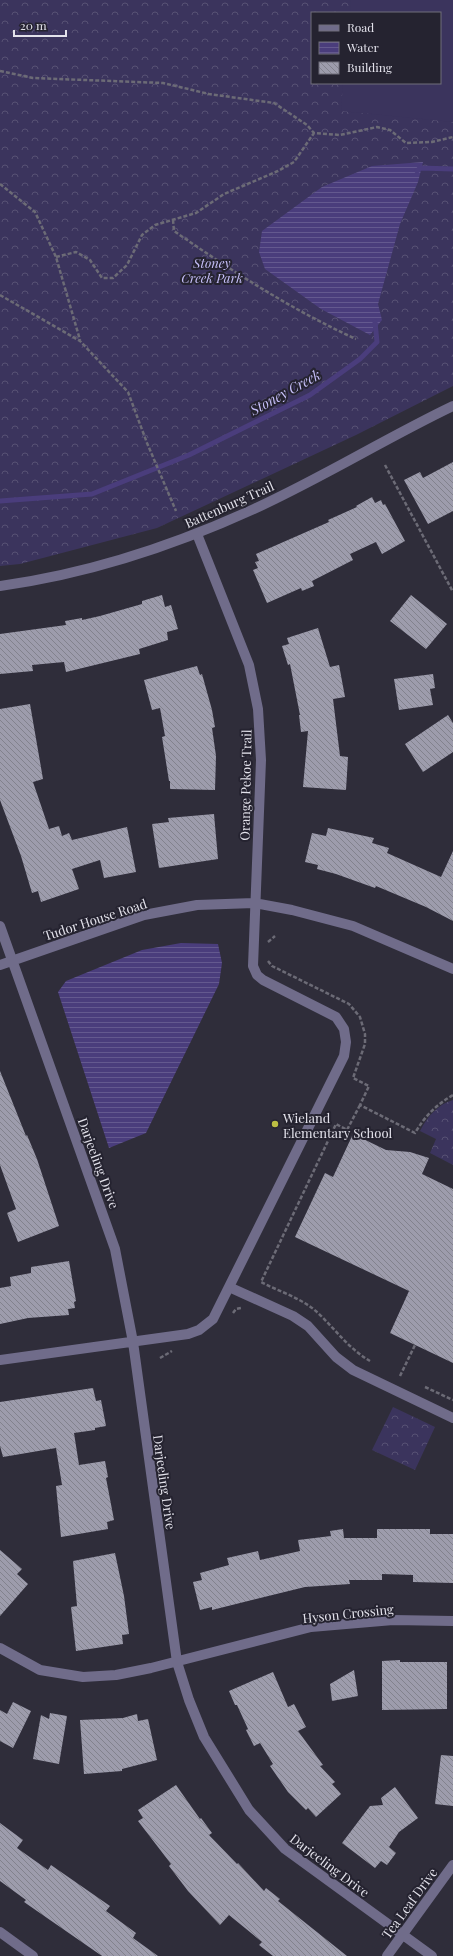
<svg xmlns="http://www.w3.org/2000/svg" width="453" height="1956" viewBox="0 0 453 1956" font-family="'Playfair Display',serif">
<defs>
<pattern id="forest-crowns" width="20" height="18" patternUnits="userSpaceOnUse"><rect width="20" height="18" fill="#3b345d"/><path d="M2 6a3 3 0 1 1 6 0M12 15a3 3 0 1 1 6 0" fill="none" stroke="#575174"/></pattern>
<pattern id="water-rules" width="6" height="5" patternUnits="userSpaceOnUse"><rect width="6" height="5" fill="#4a3d7c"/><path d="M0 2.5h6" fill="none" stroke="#64598f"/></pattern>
<pattern id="building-back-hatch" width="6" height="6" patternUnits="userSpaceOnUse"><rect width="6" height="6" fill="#9d9cac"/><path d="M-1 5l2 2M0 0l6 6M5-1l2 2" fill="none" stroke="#82828d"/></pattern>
</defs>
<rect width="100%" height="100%" fill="#2f2d3a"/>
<path fill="url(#forest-crowns)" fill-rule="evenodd" d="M 0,0 L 453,0 L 453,386 L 356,435 L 157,528 L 20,564 L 0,566 ZM 312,13 L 440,13 L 440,83 L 312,83 Z
M 453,1100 L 453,1165 L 430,1153 L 436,1139 L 420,1131 C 427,1117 438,1104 453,1100 Z
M 393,1407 L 435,1427 L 415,1470 L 372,1450 Z"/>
<path fill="#3b345d" d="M 351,0 L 453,0 L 453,122 L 341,111 L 343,83 L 440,83 L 440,13 L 350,13 Z"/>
<path fill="url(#water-rules)" d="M 423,162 L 418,182 L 400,224 L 378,304 L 382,320 L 370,335 L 321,309 L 265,269 L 259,252 L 262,231 L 322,187 L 372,166 Z
M 181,943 L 218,944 L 222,963 L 219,984 L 146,1133 L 109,1148 L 58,992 L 66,981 L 142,950 Z"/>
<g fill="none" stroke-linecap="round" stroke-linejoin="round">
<path stroke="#4a3d7c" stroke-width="5" d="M 417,171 L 420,168 L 453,169
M 0,501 L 92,494 L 189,455 L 310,395 L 360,359 L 377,342 L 375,322"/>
</g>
<path fill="url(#building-back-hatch)" d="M 453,462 L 453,511 L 428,524 L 404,480 L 420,472 L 423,478 Z
M 372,497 L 375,503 L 381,500 L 383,505 L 385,504 L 405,541 L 382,554 L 376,542 L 350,554 L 353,560 L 312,581 L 314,586 L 302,591 L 301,588 L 267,603 L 253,570 L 258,568 L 255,562 L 259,561 L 256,554 L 329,522 L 328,520 L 357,507 L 356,506 Z
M 162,595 L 165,607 L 171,605 L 178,629 L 167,632 L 168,640 L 139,649 L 140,654 L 66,672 L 64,662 L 32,665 L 33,671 L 0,674 L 0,634 L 66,625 L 65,621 L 82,618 L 82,620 L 100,616 L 142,604 L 142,601 Z
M 411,595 L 447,624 L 426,649 L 390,621 Z
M 318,628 L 330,667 L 339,665 L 345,697 L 333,699 L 340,756 L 348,757 L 346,790 L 303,787 L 308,731 L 301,732 L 299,715 L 300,715 L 290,664 L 288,665 L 282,646 L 289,644 L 287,638 Z
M 197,666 L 200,675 L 202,674 L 212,710 L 215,727 L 212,728 L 216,756 L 215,790 L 170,789 L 170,781 L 169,781 L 162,737 L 165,736 L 160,708 L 152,710 L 144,680 Z
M 433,674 L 435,688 L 430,689 L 433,705 L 399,710 L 394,679 Z
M 30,704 L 43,779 L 33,782 L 49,829 L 59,826 L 62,836 L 69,833 L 72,840 L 127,827 L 136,872 L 104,878 L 100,860 L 72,869 L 79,889 L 41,902 L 38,891 L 32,893 L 21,856 L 0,800 L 0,709 Z
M 448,715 L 453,723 L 453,752 L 423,772 L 405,744 Z
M 214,814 L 218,859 L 159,868 L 152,824 L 169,822 L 168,818 Z
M 328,828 L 374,838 L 372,843 L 389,848 L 387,853 L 441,877 L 453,851 L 453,921 L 426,907 L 376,886 L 375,888 L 336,874 L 317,869 L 318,865 L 305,862 L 312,833 L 326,836 Z
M 0,1071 L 26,1136 L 27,1135 L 37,1159 L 59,1226 L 18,1242 L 7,1213 L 16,1209 L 0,1165 Z
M 353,1134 L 386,1150 L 410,1152 L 429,1158 L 422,1174 L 453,1189 L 453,1363 L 390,1333 L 409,1291 L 295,1237 L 325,1173 L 333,1177 Z
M 69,1261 L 76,1301 L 74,1302 L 75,1308 L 68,1309 L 69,1315 L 28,1318 L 0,1324 L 0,1288 L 11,1286 L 10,1277 L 31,1273 L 31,1267 Z
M 93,1388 L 96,1401 L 101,1400 L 106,1426 L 95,1428 L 95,1430 L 74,1433 L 79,1465 L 105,1461 L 108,1477 L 106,1478 L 114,1520 L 107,1522 L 108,1529 L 61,1537 L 56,1486 L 62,1485 L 56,1448 L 3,1457 L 0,1446 L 0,1402 Z
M 343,1529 L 344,1538 L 377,1538 L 377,1529 L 430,1529 L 430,1534 L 453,1534 L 453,1583 L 413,1582 L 413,1575 L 382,1574 L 382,1580 L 349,1580 L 350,1584 L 305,1587 L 212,1610 L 212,1607 L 200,1610 L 193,1582 L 202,1580 L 200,1573 L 229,1565 L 227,1558 L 258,1551 L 260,1560 L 300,1551 L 298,1540 L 331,1536 L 330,1531 Z
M 0,1550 L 22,1569 L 17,1574 L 28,1584 L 0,1616 Z
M 115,1553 L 124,1596 L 129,1634 L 122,1635 L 123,1644 L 76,1651 L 71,1607 L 77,1606 L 73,1561 Z
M 400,1660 L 400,1662 L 447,1662 L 447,1709 L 382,1710 L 382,1661 Z
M 354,1670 L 358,1696 L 332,1701 L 330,1684 Z
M 273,1672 L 288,1707 L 294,1704 L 306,1727 L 298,1731 L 323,1765 L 320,1766 L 335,1782 L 332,1784 L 341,1794 L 316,1817 L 308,1808 L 306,1810 L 288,1792 L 270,1766 L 273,1764 L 260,1743 L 254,1746 L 246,1730 L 248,1729 L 237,1705 L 235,1705 L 229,1691 Z
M 13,1702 L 31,1711 L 13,1748 L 0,1741 L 0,1710 L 7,1714 Z
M 50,1713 L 67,1716 L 59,1764 L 33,1759 L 41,1715 L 49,1719 Z
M 137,1714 L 138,1721 L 148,1719 L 157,1760 L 122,1769 L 122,1771 L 84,1774 L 80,1720 L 123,1718 Z
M 441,1755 L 453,1756 L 453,1806 L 435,1804 Z
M 176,1785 L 200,1819 L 201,1818 L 212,1833 L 209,1835 L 237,1864 L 238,1863 L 264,1891 L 266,1888 L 280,1899 L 278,1901 L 347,1956 L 273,1956 L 259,1945 L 262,1942 L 229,1915 L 220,1925 L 188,1891 L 169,1866 L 171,1864 L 138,1821 L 143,1818 L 138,1810 Z
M 395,1787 L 418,1818 L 399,1832 L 389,1847 L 396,1853 L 387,1865 L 381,1861 L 375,1868 L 342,1843 L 370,1806 L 383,1805 L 381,1798 Z
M 0,1823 L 23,1840 L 17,1848 L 48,1870 L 51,1865 L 110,1906 L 106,1911 L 136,1933 L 133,1938 L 158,1956 L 102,1956 L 24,1902 L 26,1900 L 0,1881 Z"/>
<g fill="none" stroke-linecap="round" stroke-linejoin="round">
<path stroke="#6c6b76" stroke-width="2.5" stroke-dasharray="4 2" stroke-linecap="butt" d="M 0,71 L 33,78 L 163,83 L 209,94 L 274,103 L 307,125 L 314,133 L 340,135 L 377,127 L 390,130 L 406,143 L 432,142 L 453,137
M 0,184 L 35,212 L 56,257 L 80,340
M 173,220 L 174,231 C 232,271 292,310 356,339
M 56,257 L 76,252 L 90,260 L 102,278 L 113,278 L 127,265 L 142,235 L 155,225 L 196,213 L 224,194 L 278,171 L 294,162 L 314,133
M 0,295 L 80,341 L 128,392 L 147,443 L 176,511
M 385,465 L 453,592
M 268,942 L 275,936
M 268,961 L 272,966 L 349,1004 L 360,1017 L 365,1034 L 365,1044 L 353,1078 L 369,1086 L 360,1105 L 415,1133 C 425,1116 436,1105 453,1095
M 360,1105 L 347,1130 L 336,1124 L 261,1282 C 280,1292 302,1298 318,1313 C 336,1330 348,1348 370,1361
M 233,1313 L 236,1309 L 241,1308
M 160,1358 L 172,1351
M 400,1376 L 415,1345
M 425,1387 L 453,1400"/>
<path stroke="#706c8a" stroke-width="10" d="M 0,586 C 88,574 173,546 254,509 C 322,478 386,438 453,406
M 0,926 L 115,1249 L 133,1342 L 177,1662 L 189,1700 L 204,1737 L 249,1810 L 285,1849 L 432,1956
M 0,965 L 144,915 L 197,905 L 254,903 L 292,910 L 353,926 L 453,969
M 229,1287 L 293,1316 L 308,1326 L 336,1357 L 353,1370 L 453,1418
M 0,1360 L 188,1334 L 199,1330 L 213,1319 L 344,1056 L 346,1042 L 344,1029 L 336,1017 L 263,980 L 257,975 L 253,966 L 261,760 L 258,709 L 249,665 L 197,534
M 0,1648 L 40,1670 L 83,1677 L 116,1675 L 151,1668 L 311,1627 L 393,1620 L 453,1621
M 0,1932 L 33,1956
M 387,1956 L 453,1865"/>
</g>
<circle fill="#bdbf43" stroke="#252330" stroke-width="1.5" cx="275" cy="1124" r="4"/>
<g text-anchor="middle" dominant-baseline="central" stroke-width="4" stroke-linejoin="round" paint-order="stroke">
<g font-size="13" font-style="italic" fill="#c6bff8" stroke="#252330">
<text x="212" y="262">Stoney<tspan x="212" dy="15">Creek Park</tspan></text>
</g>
<g font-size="13" fill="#e3e2eb" stroke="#252330">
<text transform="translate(229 504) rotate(-24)">Battenburg Trail</text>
<text transform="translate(245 785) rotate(-89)">Orange Pekoe Trail</text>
<text transform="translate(95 919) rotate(-18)">Tudor House Road</text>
<text transform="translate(99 1163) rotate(70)">Darjeeling Drive</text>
<text transform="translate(165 1482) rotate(82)">Darjeeling Drive</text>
<text transform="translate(348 1613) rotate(-6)">Hyson Crossing</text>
<text transform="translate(330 1865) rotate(37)">Darjeeling Drive</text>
<text transform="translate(409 1903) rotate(-54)">Tea Leaf Drive</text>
</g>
<g font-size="13" fill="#e3e2eb" stroke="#252330" text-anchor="start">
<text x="283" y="1117">Wieland<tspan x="283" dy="15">Elementary School</tspan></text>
</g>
<g font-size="14" font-style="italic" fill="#c7c0f9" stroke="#252330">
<text transform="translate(285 392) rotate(-29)">Stoney Creek</text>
</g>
</g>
<rect x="311" y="12" width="130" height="72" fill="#252330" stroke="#716f7b"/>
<rect x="319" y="25" width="20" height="6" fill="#706c8a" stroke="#716f7b"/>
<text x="347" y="32" font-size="12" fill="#e3e2eb">Road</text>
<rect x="319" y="42" width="20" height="12" fill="url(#water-rules)" stroke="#716f7b"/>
<text x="347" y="52" font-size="12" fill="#e3e2eb">Water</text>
<rect x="319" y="62" width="20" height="12" fill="url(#building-back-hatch)" stroke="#716f7b"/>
<text x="347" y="72" font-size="12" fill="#e3e2eb">Building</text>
<path d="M14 30v6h52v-6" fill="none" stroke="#e3e2eb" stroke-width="2"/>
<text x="20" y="30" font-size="12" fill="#e3e2eb" stroke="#252330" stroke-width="3" paint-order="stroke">20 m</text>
</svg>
